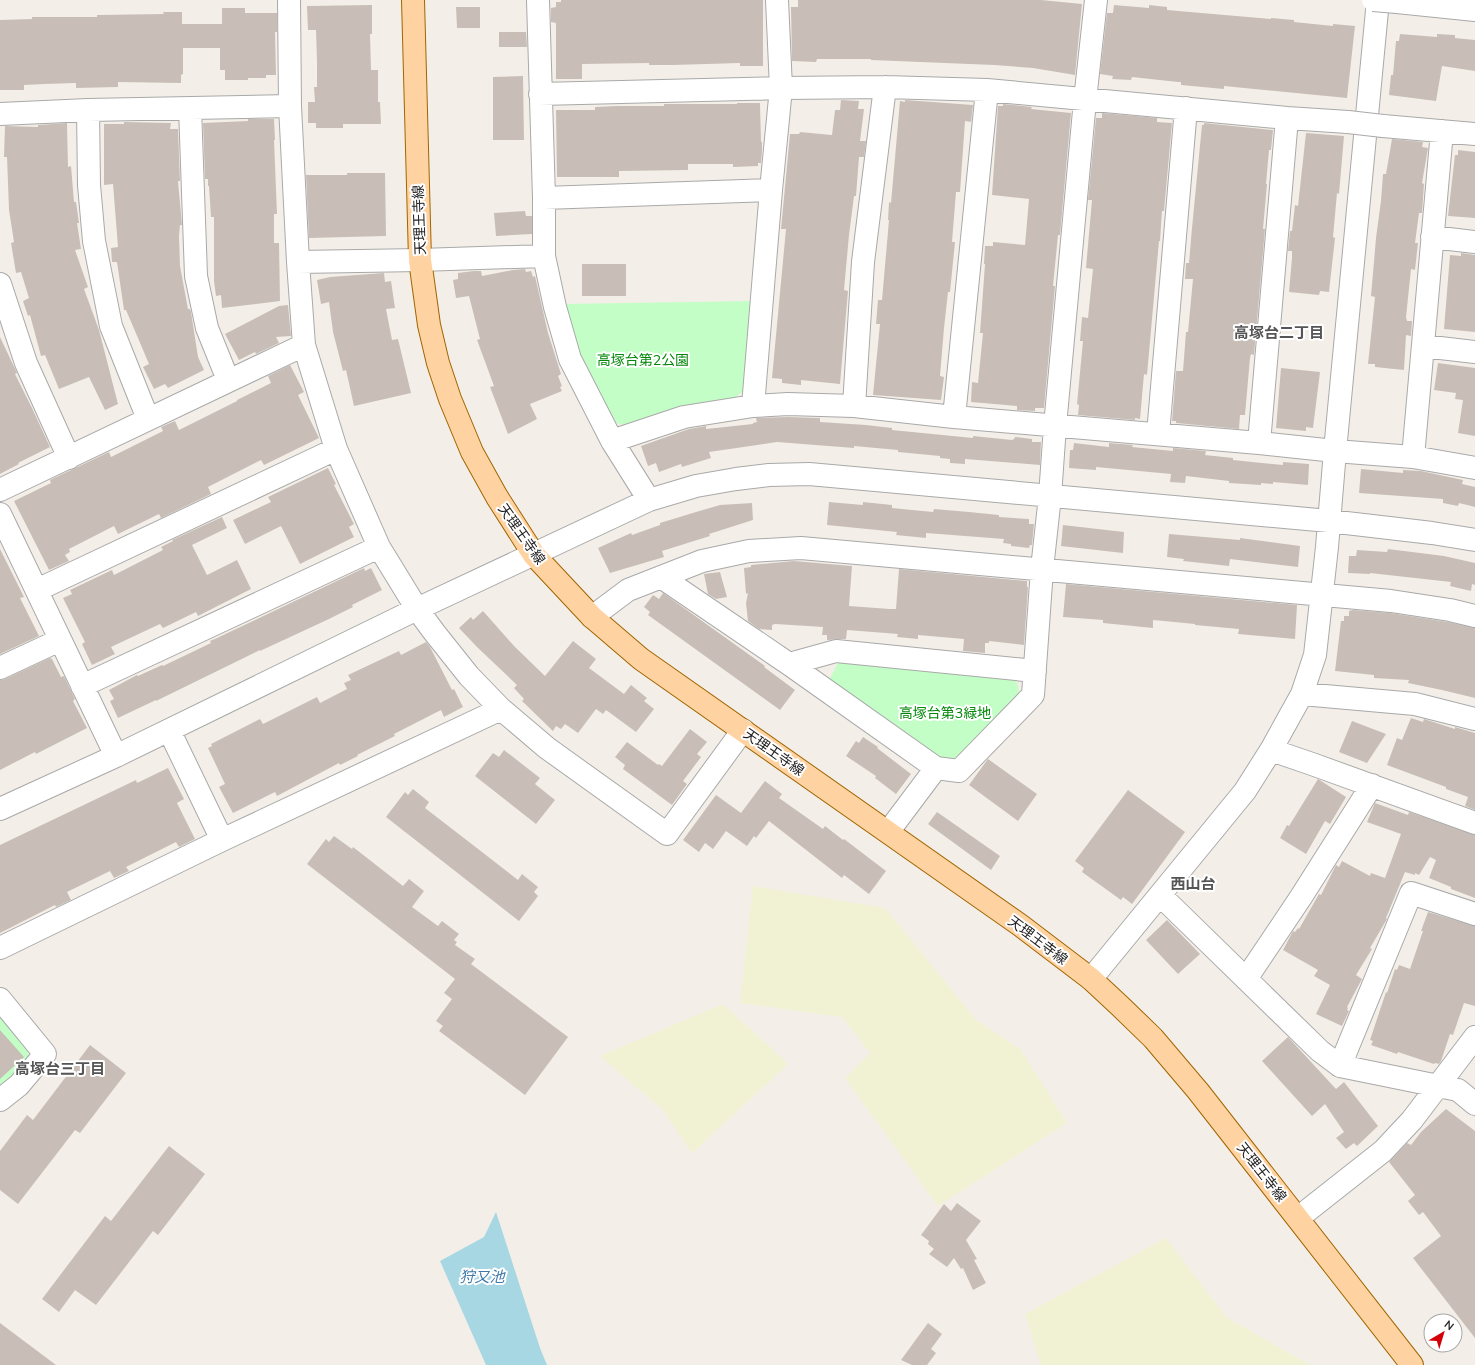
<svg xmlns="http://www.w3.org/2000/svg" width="1475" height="1365" viewBox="0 0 1475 1365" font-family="Mulish,'Noto Sans JP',sans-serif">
<rect width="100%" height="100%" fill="#f3efe8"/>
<path fill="#f1f2d3" d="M 753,886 L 885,908 L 976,1020 L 1020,1049 L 1067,1123 L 938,1206 L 845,1078 L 870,1053 L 842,1017 L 740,1003 Z
M 723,1004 L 788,1064 L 692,1153 L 663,1110 L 600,1056 Z
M 1166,1238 L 1226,1317 L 1310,1365 L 1041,1365 L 1025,1314 Z"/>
<path fill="#c4fec7" d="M 752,301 L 745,390 L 733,399 L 624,425 L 609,421 L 582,365 L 563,304 Z
M 839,661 L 1010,676 C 1017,681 1019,685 1019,694 L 958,760 L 947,763 L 828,682 Z
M 0,1014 L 27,1046 L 29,1058 L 14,1079 L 0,1089 Z"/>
<path fill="#a6d7e3" d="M 496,1212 L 540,1348 L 547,1365 L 486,1365 L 440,1261 L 484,1237 Z"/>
<path fill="#c8beb7" d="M 561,0 L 763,0 L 763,66 L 740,66 L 740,63 L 673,65 L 649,65 L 649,63 L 582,64 L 582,79 L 556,79 L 556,23 L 551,22 L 551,8 L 556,7 L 556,2 L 561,2 Z
M 798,0 L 1041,0 L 1082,4 L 1075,75 L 1033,68 L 994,65 L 871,60 L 871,59 L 817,59 L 816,62 L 792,61 L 791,7 L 798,7 Z
M 372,5 L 372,34 L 370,34 L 371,70 L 378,70 L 378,102 L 380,102 L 381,124 L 343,124 L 343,128 L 316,128 L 316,123 L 308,123 L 308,102 L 315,102 L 314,87 L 317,87 L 317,62 L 316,30 L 308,30 L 307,6 Z
M 1114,5 L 1149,8 L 1149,5 L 1167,7 L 1167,10 L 1271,19 L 1271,18 L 1294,20 L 1294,22 L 1333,26 L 1333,24 L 1355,26 L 1347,98 L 1224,86 L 1224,89 L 1181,85 L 1181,82 L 1178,82 L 1132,77 L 1131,80 L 1112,79 L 1113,76 L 1100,74 L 1107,13 L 1113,13 Z
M 456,7 L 480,7 L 480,28 L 457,28 Z
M 222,8 L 245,8 L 245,13 L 277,13 L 277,32 L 275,32 L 276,75 L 266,75 L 266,78 L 248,78 L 248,80 L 225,80 L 225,70 L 220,70 L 220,48 L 183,48 L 183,74 L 181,75 L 181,83 L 118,82 L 118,87 L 76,88 L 76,83 L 45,84 L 24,85 L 24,90 L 0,90 L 0,20 L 32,19 L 32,17 L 97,17 L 97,15 L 164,14 L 163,12 L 182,12 L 182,24 L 222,24 Z
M 499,32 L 526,32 L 527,47 L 499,47 Z
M 1400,34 L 1437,37 L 1437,34 L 1455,35 L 1455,38 L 1475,40 L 1475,71 L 1442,66 L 1436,101 L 1389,95 L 1391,75 L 1393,75 L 1396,41 L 1399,41 Z
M 523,76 L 524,140 L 493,140 L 493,77 Z
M 841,100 L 859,101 L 858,109 L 864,109 L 860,141 L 866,141 L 864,157 L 859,157 L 856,196 L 854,196 L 849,235 L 844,290 L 848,291 L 840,384 L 801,380 L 801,385 L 782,383 L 782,379 L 772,378 L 786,229 L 781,229 L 790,134 L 799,134 L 800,132 L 832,135 L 835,110 L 840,110 Z
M 905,100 L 973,105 L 971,122 L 965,121 L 960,192 L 956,192 L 952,242 L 955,242 L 950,292 L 948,292 L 944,328 L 940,376 L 944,377 L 941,400 L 873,395 L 880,324 L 876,324 L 878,300 L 882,300 L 889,220 L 888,220 L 889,202 L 891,203 L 900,101 L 905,102 Z
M 737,103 L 760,103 L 761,142 L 762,142 L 762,150 L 761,163 L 758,163 L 758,166 L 733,167 L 733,164 L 688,164 L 688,170 L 619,171 L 619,177 L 557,177 L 556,110 L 595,110 L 595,107 L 617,106 L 664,106 L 664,104 L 737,104 Z
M 1003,104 L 1032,107 L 1031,109 L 1071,113 L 1060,235 L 1058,235 L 1053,286 L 1055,286 L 1044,408 L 1035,408 L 1035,411 L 1017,410 L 1017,406 L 971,402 L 972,382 L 978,383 L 983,333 L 980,333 L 985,264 L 984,264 L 985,246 L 993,246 L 993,242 L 1025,245 L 1029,199 L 992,195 L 998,106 L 1003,106 Z
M 1102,113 L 1157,118 L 1157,122 L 1172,123 L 1164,211 L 1162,211 L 1160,241 L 1159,241 L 1147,375 L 1144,374 L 1140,419 L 1135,418 L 1135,420 L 1078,415 L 1079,405 L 1077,404 L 1083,341 L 1080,341 L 1082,317 L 1088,318 L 1093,269 L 1086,268 L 1092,200 L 1088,200 L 1096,118 L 1102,118 Z
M 248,119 L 274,119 L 275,140 L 274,140 L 277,214 L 274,214 L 274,243 L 279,243 L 280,301 L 222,308 L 221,295 L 216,296 L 214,281 L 214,217 L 211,217 L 209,186 L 208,186 L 208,179 L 205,179 L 203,123 L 248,121 Z
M 124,122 L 171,123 L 170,129 L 178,129 L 180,181 L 178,181 L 182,225 L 180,225 L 179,236 L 180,266 L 188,309 L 190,309 L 191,312 L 198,357 L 204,370 L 168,388 L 165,384 L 154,389 L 143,367 L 149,364 L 126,310 L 124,310 L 117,262 L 112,262 L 111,248 L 118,247 L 113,184 L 104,185 L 104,124 L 124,124 Z
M 67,123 L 68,167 L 71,166 L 74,202 L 76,202 L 79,223 L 77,223 L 81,249 L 75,250 L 88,287 L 84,289 L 99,330 L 118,404 L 105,410 L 89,377 L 59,389 L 45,355 L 41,356 L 30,315 L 28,316 L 23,301 L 29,298 L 21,272 L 16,273 L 11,243 L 14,242 L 9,210 L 7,157 L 4,157 L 5,126 L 38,127 L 38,125 Z
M 1204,123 L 1273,130 L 1271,150 L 1269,150 L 1266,184 L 1267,184 L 1263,229 L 1265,229 L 1254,355 L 1251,354 L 1250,358 L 1245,415 L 1240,415 L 1239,429 L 1176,423 L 1176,421 L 1172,421 L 1176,371 L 1183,371 L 1186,332 L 1188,332 L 1193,279 L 1185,279 L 1186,263 L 1189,263 L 1192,228 L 1202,125 L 1204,125 Z
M 1306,133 L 1344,136 L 1339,194 L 1337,193 L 1333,237 L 1335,238 L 1329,292 L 1320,291 L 1319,295 L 1289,292 L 1292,258 L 1292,251 L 1288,251 L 1290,231 L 1292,231 L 1295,205 L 1298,206 Z
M 1392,139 L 1423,142 L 1422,147 L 1428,148 L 1422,183 L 1424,184 L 1422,213 L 1419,213 L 1415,243 L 1418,243 L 1415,270 L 1411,269 L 1406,317 L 1407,321 L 1412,321 L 1411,336 L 1406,335 L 1404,370 L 1375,367 L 1375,364 L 1368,364 L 1375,297 L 1371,296 L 1376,238 L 1381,201 L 1383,174 L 1386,174 Z
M 1458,150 L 1475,152 L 1475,218 L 1448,216 L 1455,155 L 1458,155 Z
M 347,173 L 385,173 L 386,236 L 309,238 L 306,175 L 347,175 Z
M 525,211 L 526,216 L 532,216 L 532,234 L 496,236 L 494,213 Z
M 1461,253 L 1475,255 L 1475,332 L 1444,329 L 1450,255 L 1461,256 Z
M 582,264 L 626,264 L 626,296 L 582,296 Z
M 525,269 L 526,272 L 531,271 L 533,277 L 535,276 L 548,333 L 561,374 L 558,376 L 562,386 L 560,387 L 562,391 L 530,404 L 537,419 L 508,434 L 490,387 L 494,386 L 477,340 L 480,339 L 469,296 L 456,298 L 453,280 L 458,279 L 458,273 L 474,271 L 481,271 L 482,276 L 513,270 Z
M 384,273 L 385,282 L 391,281 L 395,308 L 386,309 L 392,340 L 398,339 L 411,393 L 354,406 L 346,370 L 343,371 L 333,332 L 329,302 L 321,304 L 317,280 L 330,277 Z
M 288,305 L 291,336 L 276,337 L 279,343 L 256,354 L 255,352 L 239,360 L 225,334 L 279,306 Z
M 0,337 L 17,373 L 15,374 L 32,408 L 50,447 L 18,463 L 19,464 L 0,474 Z
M 1438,363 L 1475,368 L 1475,436 L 1458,433 L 1463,400 L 1455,399 L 1456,393 L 1434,390 Z
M 290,365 L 304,392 L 298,395 L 319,438 L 264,465 L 261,460 L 208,487 L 211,494 L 161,518 L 159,514 L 118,534 L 114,526 L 69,549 L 70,552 L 65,555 L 69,561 L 49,570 L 14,501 L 51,483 L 50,480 L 109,452 L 111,457 L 163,431 L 161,427 L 175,421 L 179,430 L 237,401 L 237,400 L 271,383 L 268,376 Z
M 1281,368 L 1320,372 L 1313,428 L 1306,427 L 1306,431 L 1276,428 Z
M 788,417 L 820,418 L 820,422 L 866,425 L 892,428 L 892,430 L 973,438 L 973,436 L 1012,440 L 1014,439 L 1015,437 L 1032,439 L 1032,442 L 1041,442 L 1040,465 L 965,459 L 965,464 L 950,463 L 950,459 L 940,458 L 940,456 L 898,452 L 898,450 L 854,446 L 854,448 L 777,442 L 709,452 L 711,458 L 682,467 L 681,464 L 659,472 L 656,463 L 648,466 L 641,446 L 689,429 L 706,426 L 706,429 L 753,424 L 753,423 L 757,422 L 756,418 Z
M 1074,443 L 1109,447 L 1109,443 L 1133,445 L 1132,447 L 1173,451 L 1173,448 L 1206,451 L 1205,455 L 1233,458 L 1233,460 L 1283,465 L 1283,462 L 1309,464 L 1308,485 L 1273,482 L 1273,484 L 1261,483 L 1261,485 L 1229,483 L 1229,481 L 1186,476 L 1185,483 L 1170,482 L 1171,474 L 1096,467 L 1096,470 L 1069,468 L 1070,450 L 1073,450 Z
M 328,468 L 336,484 L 334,485 L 354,524 L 349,527 L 354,537 L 300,564 L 281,526 L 245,544 L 233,520 L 271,502 L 268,497 Z
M 1361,469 L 1403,473 L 1403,470 L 1421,471 L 1463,480 L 1462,484 L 1475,487 L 1475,507 L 1459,503 L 1458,506 L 1443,503 L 1443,499 L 1359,493 Z
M 829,502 L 863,505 L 863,502 L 892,505 L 892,508 L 933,512 L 934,509 L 969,512 L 999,515 L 999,517 L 1029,519 L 1029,524 L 1034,524 L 1032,545 L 1030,545 L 1029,548 L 1011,546 L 1011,544 L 1003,543 L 1004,539 L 926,533 L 926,538 L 896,535 L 897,532 L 827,525 Z
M 752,503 L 753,520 L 709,534 L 710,536 L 662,551 L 664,557 L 610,573 L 598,548 L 631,533 L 632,535 L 660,525 L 660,523 L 696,512 L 720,505 Z
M 222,517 L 227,528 L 192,545 L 207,575 L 237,560 L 251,589 L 198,616 L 196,612 L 163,628 L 160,624 L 111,647 L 115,654 L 92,665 L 82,644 L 85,642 L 63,598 L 72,594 L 70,590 L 112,570 L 114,575 L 163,550 L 161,547 L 173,541 L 172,540 Z
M 1063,525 L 1124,532 L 1123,553 L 1061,546 Z
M 1169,534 L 1240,540 L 1240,538 L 1300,546 L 1298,567 L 1230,559 L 1229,566 L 1183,561 L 1184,559 L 1167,557 Z
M 0,549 L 24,597 L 20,598 L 39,636 L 0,654 Z
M 1388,549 L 1444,556 L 1475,563 L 1475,585 L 1472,584 L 1471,591 L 1450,586 L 1451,582 L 1370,573 L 1370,574 L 1348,573 L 1349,556 L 1356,556 L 1357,550 L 1387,552 Z
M 794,561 L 852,566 L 849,606 L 890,609 L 896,609 L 899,569 L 1027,581 L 1027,587 L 1028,587 L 1024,645 L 989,641 L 989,643 L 985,643 L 985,653 L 963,651 L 964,639 L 918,635 L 918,639 L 897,637 L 898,634 L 847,630 L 846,639 L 837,639 L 829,640 L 827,640 L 827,635 L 822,635 L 823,627 L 775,624 L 772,625 L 772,630 L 759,629 L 748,621 L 746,603 L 748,593 L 746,594 L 744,568 L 751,567 L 751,565 Z
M 364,568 L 365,571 L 371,568 L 382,590 L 352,605 L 353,607 L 329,619 L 260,651 L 260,650 L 156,701 L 156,700 L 118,718 L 110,701 L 114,699 L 109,690 L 137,675 L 138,676 L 162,665 L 163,666 L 211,643 L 210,641 L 217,638 Z
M 720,572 L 727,597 L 716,599 L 708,594 L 704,574 Z
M 1066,584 L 1297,605 L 1295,639 L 1238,634 L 1239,629 L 1195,625 L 1195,624 L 1153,620 L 1153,628 L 1103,623 L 1103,620 L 1063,617 Z
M 663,593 L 765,666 L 764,667 L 795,690 L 780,710 L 648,615 L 650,612 L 644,607 L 653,595 L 659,599 Z
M 1353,610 L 1390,613 L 1448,622 L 1475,628 L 1475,698 L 1442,690 L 1408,683 L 1409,680 L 1374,678 L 1374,675 L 1335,671 L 1341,621 L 1344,621 L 1344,616 L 1349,616 L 1349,611 Z
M 483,611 L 515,647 L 545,676 L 573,641 L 596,659 L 589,668 L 624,694 L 631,685 L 647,698 L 644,701 L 654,709 L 636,732 L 606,710 L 603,714 L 596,709 L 578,733 L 565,724 L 561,729 L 556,726 L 553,731 L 522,701 L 524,699 L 514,688 L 517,685 L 477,647 L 459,628 L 471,617 L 473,620 Z
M 426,642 L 430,647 L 452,690 L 454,689 L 463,707 L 444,717 L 441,710 L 394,734 L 395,736 L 357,755 L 358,756 L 340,765 L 339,763 L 277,796 L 275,792 L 233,813 L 219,787 L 225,784 L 208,748 L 212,746 L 211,744 L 260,719 L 263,724 L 317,697 L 320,703 L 347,689 L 344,683 L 351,680 L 348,675 L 399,651 L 401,655 Z
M 50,658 L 52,659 L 61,677 L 64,676 L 75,699 L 73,701 L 87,728 L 36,754 L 35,752 L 0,770 L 0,680 L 5,679 Z
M 1411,718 L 1423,722 L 1424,719 L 1455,729 L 1455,727 L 1475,733 L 1475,810 L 1465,806 L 1468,797 L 1446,789 L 1446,787 L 1387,765 L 1397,738 L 1402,740 Z
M 1352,721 L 1386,734 L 1367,763 L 1339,752 Z
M 690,729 L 707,742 L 697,754 L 701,757 L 683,781 L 687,784 L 672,805 L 623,769 L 625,765 L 615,757 L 627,742 L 658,765 L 659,764 L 662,766 Z
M 863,737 L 878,747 L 877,748 L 911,774 L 896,794 L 875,778 L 876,776 L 846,756 L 856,741 L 859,743 Z
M 504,750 L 540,778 L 535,784 L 555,800 L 536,824 L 475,776 L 493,753 L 499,757 Z
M 988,759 L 1037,794 L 1018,821 L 969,785 Z
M 168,768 L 184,799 L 177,803 L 195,839 L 179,847 L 176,842 L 126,867 L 129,871 L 114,878 L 110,871 L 67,892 L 71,900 L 56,907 L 55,905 L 0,933 L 0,845 L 136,780 L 137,783 Z
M 1318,779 L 1346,797 L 1330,824 L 1325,821 L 1306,854 L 1280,838 L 1287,825 L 1289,826 Z
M 765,781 L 782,794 L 779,798 L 823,829 L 825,826 L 843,840 L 844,839 L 886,871 L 869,894 L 844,875 L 842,878 L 769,821 L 756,838 L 754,836 L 747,846 L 726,831 L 713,849 L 705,843 L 699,852 L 683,840 L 716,795 L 741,813 Z
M 413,789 L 429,802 L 425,808 L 482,852 L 518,880 L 522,874 L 538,887 L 534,892 L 538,896 L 519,921 L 386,817 L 405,792 L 408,795 Z
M 1128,790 L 1185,832 L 1132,904 L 1123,897 L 1121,900 L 1082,872 L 1084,868 L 1075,861 Z
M 1375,803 L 1408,815 L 1409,812 L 1475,835 L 1475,898 L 1451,889 L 1451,887 L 1429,878 L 1436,860 L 1430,857 L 1419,875 L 1415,873 L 1415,875 L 1405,872 L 1386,918 L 1387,919 L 1370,948 L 1372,949 L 1356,975 L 1362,979 L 1347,1007 L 1348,1008 L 1347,1010 L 1349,1011 L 1342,1026 L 1316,1014 L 1330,985 L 1314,976 L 1318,970 L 1283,950 L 1293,931 L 1295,932 L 1298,928 L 1299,929 L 1319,894 L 1321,895 L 1336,865 L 1339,867 L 1342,861 L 1370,876 L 1371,873 L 1385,878 L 1401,834 L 1367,822 Z
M 937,812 L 1000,856 L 991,870 L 928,824 Z
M 334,836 L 352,849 L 353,847 L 403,886 L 409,879 L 424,891 L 412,907 L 438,926 L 442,921 L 459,934 L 454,940 L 457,942 L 455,945 L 475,959 L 471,964 L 568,1037 L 525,1095 L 439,1031 L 443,1026 L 436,1021 L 452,999 L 444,993 L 455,979 L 307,864 L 326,839 L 329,842 Z
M 1428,912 L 1475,926 L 1475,1006 L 1464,1003 L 1453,1035 L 1450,1034 L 1441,1061 L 1439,1064 L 1435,1063 L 1434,1064 L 1398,1052 L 1397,1054 L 1371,1045 L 1373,1041 L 1370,1040 L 1386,992 L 1387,993 L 1395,969 L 1397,970 L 1399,965 L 1410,969 L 1423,931 L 1421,931 Z
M 1167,920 L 1200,954 L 1178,974 L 1146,940 Z
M 0,1030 L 24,1057 L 0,1079 Z
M 1288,1037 L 1336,1089 L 1344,1082 L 1378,1126 L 1357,1146 L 1354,1143 L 1346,1149 L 1336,1138 L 1344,1132 L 1325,1104 L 1312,1116 L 1262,1061 Z
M 90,1045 L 126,1073 L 80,1133 L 75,1130 L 18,1204 L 0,1190 L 0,1151 L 27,1115 L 33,1120 Z
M 1446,1109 L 1475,1131 L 1475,1338 L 1413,1258 L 1441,1236 L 1423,1212 L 1419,1215 L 1408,1201 L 1415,1195 L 1389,1162 L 1407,1143 L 1411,1145 L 1421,1132 Z
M 169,1146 L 205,1174 L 158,1235 L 153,1231 L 96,1305 L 75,1290 L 59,1312 L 42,1299 L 105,1216 L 111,1221 Z
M 957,1203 L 981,1221 L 966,1240 L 977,1259 L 974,1260 L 986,1283 L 973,1290 L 963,1268 L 961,1269 L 954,1258 L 947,1267 L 929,1254 L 934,1249 L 928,1244 L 929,1241 L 921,1235 L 944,1204 L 951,1211 Z
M 0,1323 L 56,1365 L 0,1365 Z
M 928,1323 L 942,1334 L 931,1349 L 936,1353 L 927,1365 L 912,1365 L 901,1360 Z"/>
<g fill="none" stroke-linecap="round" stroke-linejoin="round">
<g stroke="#a9a9a9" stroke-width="24">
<path id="minor" d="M 289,0 L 290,106 L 298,262 L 304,345 L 336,449 L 379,547 L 417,609 L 434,632 L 469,676 L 501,709 L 547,748 L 667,834 L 743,730
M 538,0 L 544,198 L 544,256 L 555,307 L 570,359 L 612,441 L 649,500
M 1397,2 L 1475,10
M 540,94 L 781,88 L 885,87 L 987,90 L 1287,118 L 1348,122
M 190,108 L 196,276 L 207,328 L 228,380
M 88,110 L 89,185 L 94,241 L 111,326 L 148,419
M 0,114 L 88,110 L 290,106
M 1383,126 L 1475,134
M 544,198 L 771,190
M 1432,237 L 1475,242
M 298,262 L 420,260 L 544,256
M 0,284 L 26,363 L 69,458
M 1423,346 L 1475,352
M 753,406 L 771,190 L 781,88 L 777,0
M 854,406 L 863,262 L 885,87
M 954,417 L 987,90
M 1158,434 L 1186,108
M 612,441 L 684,417 L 753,406 L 788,404 L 854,406 L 954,417 L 1259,443 L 1335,451 L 1413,457 L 1475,468
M 1259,443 L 1287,118
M 1413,457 L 1442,131
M 0,490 L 304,345
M 0,514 L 116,756
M 661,577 L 789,664 L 936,768
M 37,590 L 336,449
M 592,617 L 628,590 L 702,561 L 749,551 L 801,548 L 1391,601 L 1450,610 L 1475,616
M 789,664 L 836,651 L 1035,671
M 0,668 L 60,640
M 82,686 L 379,547
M 1302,694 L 1415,704 L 1475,719
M 169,730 L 222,840
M 1271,750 L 1312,764 L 1475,823
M 0,809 L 116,756 L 417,609 L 649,500 L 696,486 L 736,479 L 769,475 L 809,474 L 1329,521 L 1432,533 L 1475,540
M 888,832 L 936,768 L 959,771 L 1033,695 L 1042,569 L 1050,496 L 1055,426 L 1085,100 L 1096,0
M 1161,896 L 1320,1051 L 1340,1066 L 1458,1090 L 1475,1104
M 0,948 L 222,840 L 501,709
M 1091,979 L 1245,791 L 1271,750 L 1302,694 L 1315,655 L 1327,547 L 1335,451 L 1378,0
M 1246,979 L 1301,897 L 1372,785
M 0,999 L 45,1054 L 19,1085 L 0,1100
M 1340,1066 L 1411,893 L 1475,914
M 1298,1218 L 1383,1151 L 1412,1120 L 1475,1037"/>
</g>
<g stroke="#a06500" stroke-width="24">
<path id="major" d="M 413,0 L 420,260 L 429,325 L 438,363 L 450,399 L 472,452 L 497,497 L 534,555 L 592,617 L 641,659 L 1020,925 L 1091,979 L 1120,1006 L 1153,1038 L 1198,1091 L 1412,1365"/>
</g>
<use href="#minor" stroke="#fff" stroke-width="22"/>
<use href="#major" stroke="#ffd3a1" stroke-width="22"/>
<g stroke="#a9a9a9" stroke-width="24" stroke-linecap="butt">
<path id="minor-bridge" d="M 1373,0 L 1397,2
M 1348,122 L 1383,126"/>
</g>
<use href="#minor-bridge" stroke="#fff" stroke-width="22"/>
</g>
<g text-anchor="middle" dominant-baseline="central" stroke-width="4" stroke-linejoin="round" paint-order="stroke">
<g font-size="14" fill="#222" stroke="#fff">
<text transform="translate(419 220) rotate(-92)">天理王寺線</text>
<text transform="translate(522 534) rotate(55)">天理王寺線</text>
<text transform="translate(774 752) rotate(35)">天理王寺線</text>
<text transform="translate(1038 940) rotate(37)">天理王寺線</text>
<text transform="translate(1262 1172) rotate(52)">天理王寺線</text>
</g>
<g font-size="14" fill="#04870a" stroke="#fff">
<text x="643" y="360">高塚台第2公園</text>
<text x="945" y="713">高塚台第3緑地</text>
</g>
<g font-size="15" font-weight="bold" fill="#555" stroke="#fff">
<text x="1279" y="332">高塚台二丁目</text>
<text x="1193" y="883">西山台</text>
<text x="60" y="1068">高塚台三丁目</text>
</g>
<g font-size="15" font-style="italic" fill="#4078aa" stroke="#fff">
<text x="482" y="1276">狩又池</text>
</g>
</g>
<g transform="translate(1443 1333) rotate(38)"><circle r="19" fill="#ffffff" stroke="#a7a7a7"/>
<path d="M0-3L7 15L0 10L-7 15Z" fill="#d40008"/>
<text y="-6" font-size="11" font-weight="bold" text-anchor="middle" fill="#222222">N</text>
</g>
</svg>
